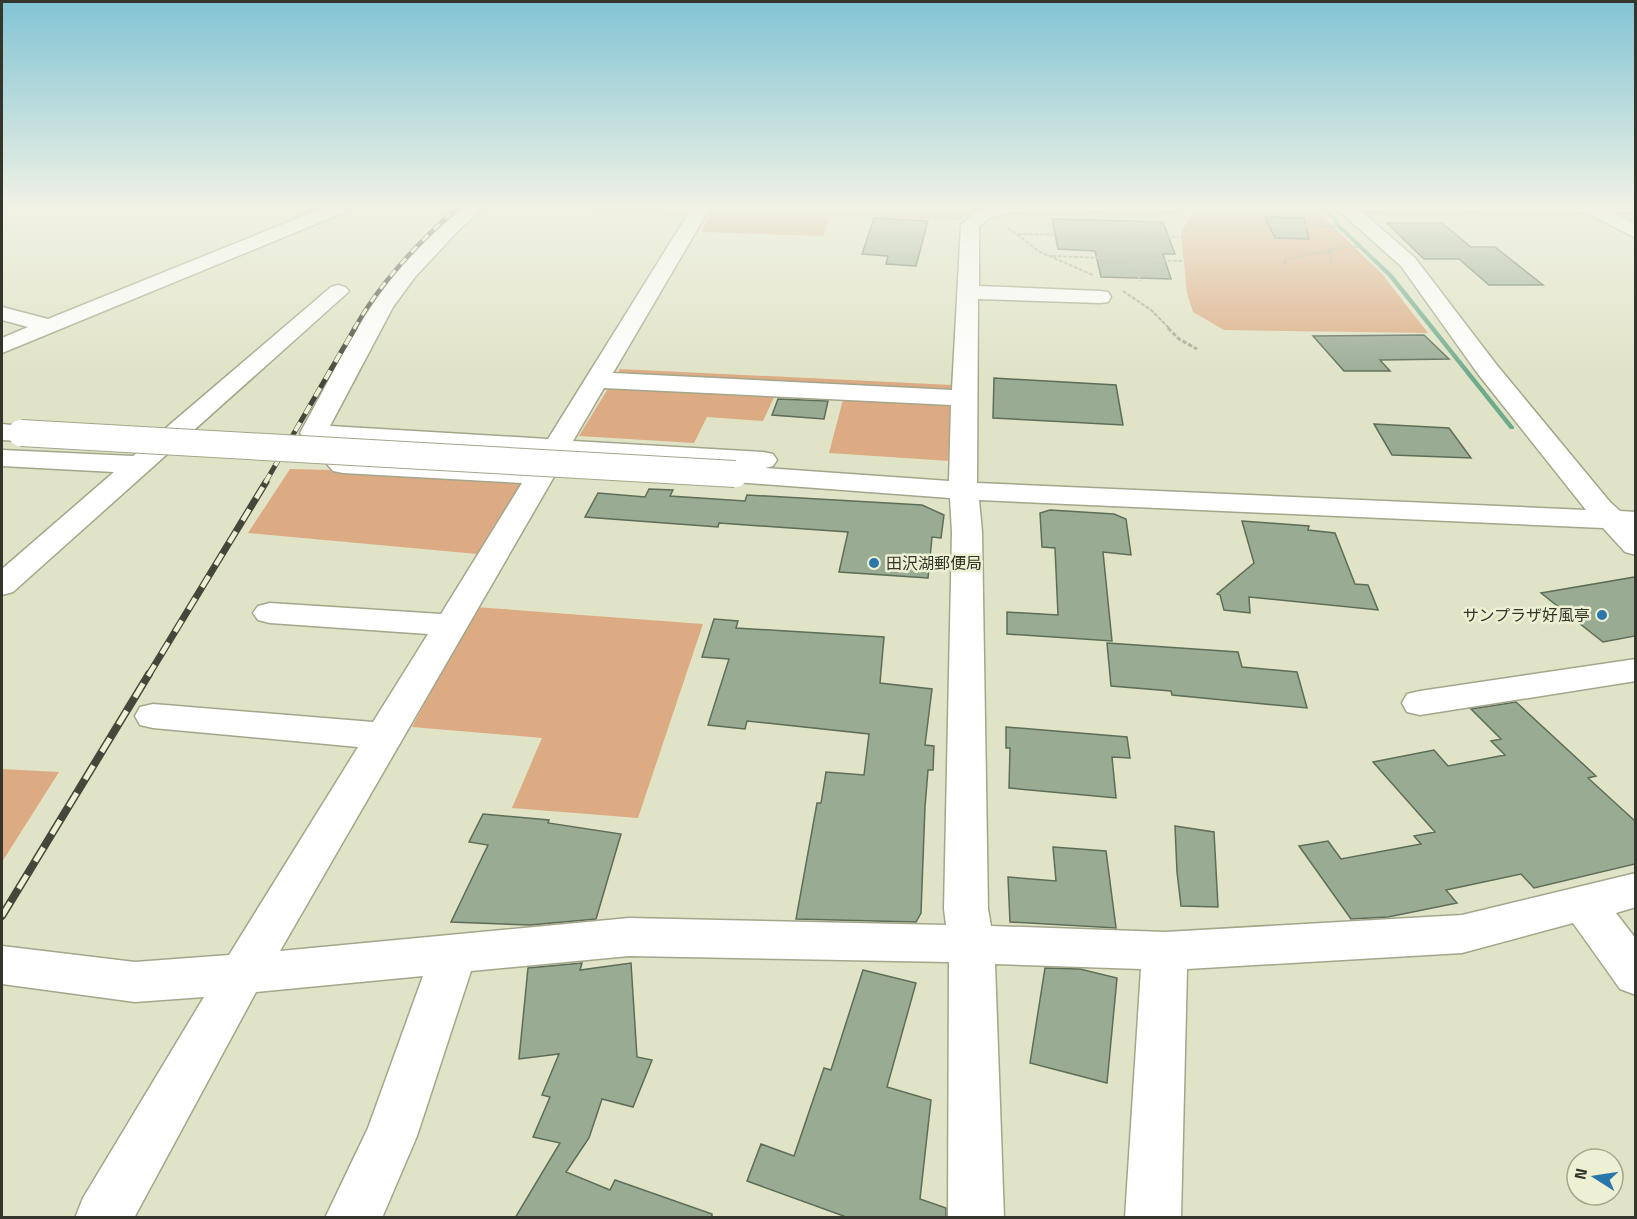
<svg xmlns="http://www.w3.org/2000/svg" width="1637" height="1219" viewBox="0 0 1637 1219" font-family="'Titillium Web','Noto Sans JP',sans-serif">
<rect width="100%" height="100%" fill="#e0e3c6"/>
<path fill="#dcab84" d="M 566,206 L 693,206 L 687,215 L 561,210 Z
M 714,206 L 970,206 L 959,220 L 831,215 L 823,236 L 701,232 Z
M 1294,208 L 1317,211 L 1382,274 L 1428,333 L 1224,330 L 1193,312 L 1187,293 L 1181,233 L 1194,210 Z
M 620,369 L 952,385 L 950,461 L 829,453 L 845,392 L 778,389 L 763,421 L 707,417 L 694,443 L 579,436 Z
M 290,469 L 541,475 L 477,554 L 248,533 Z
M 475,607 L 703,624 L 638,818 L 512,808 L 542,738 L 412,727 Z
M 2,769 L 59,772 L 2,862 Z"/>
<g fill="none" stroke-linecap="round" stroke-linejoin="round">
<path fill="#6eaa8c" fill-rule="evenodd" d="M 1316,206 L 1321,206 L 1339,220 L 1338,223 L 1392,274 L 1514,427 L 1514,429 L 1510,429 L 1388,276 L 1334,224 L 1335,221 Z"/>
</g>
<path fill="#9aab94" stroke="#5d6d58" stroke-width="1.5" d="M 1265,217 L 1304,218 L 1309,239 L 1275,238 Z
M 874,218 L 928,221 L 916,266 L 886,264 L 888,256 L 862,254 Z
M 1052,219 L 1163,222 L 1175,254 L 1163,254 L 1171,279 L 1101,277 L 1095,251 L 1058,249 Z
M 1387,223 L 1442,223 L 1471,247 L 1495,247 L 1543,285 L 1489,285 L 1459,259 L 1424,259 Z
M 1424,335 L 1449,359 L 1380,360 L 1390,371 L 1344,371 L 1313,336 Z
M 994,378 L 1116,385 L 1123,425 L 993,418 Z
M 778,399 L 828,401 L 824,419 L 772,415 Z
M 1374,424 L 1449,428 L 1471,458 L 1392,455 Z
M 649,489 L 673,490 L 670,496 L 745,501 L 747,495 L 922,505 L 944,515 L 941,538 L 932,537 L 928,578 L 839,572 L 848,532 L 719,523 L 718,527 L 585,517 L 598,493 L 645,497 Z
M 1050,510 L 1114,514 L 1126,519 L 1131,555 L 1103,552 L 1112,641 L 1007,634 L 1007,612 L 1058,615 L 1055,548 L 1042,547 L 1040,513 Z
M 1242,521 L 1309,526 L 1308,530 L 1335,533 L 1355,584 L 1368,585 L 1378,610 L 1249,597 L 1250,613 L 1224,610 L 1220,595 L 1217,594 L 1254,563 Z
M 1635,577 L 1635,636 L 1603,642 L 1541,593 Z
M 714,619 L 738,621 L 736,628 L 884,637 L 880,683 L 932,689 L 925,745 L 934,746 L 933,770 L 928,770 L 925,807 L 921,913 L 916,922 L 796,919 L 817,803 L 821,803 L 826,772 L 864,775 L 869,734 L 747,721 L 745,729 L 708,725 L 729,659 L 702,657 Z
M 1107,643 L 1238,652 L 1242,667 L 1297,672 L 1307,708 L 1172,695 L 1171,691 L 1111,686 Z
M 1516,702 L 1596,776 L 1588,778 L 1635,821 L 1635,864 L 1534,888 L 1521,874 L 1446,890 L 1457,903 L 1388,917 L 1351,919 L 1299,846 L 1328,841 L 1341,859 L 1421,844 L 1414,836 L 1435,832 L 1373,762 L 1434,750 L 1448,766 L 1505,755 L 1491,741 L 1501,739 L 1471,709 Z
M 1006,727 L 1127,737 L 1130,758 L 1112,757 L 1116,798 L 1009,788 L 1010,748 L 1006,748 Z
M 483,814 L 549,820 L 548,823 L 621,834 L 596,919 L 530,925 L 451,922 L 488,845 L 469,842 Z
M 1175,826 L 1214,832 L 1218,907 L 1181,906 L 1177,872 Z
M 1053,847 L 1106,851 L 1116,928 L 1010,922 L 1008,877 L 1056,881 Z
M 582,963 L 580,970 L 631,963 L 637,1057 L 652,1060 L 633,1107 L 602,1099 L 589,1138 L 566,1172 L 610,1190 L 615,1180 L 712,1214 L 712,1218 L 515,1218 L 560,1143 L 533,1137 L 550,1097 L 542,1095 L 559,1054 L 519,1059 L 528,968 Z
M 1045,968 L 1080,969 L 1117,978 L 1107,1083 L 1030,1063 Z
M 863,970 L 916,983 L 887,1087 L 931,1100 L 920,1199 L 946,1208 L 946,1218 L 849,1218 L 747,1181 L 761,1144 L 794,1156 L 824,1068 L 831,1070 Z"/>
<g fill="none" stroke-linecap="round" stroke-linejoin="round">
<g stroke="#a3a68b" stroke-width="3">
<path id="minor" d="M 328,206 L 353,206 L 350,210 L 2,353 L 2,338 L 28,327 L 2,320 L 2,307 L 48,319 Z
M 465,206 L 485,206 L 457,232 L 415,277 L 393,307 L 330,426 L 548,439 L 693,206 L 711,206 L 613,373 L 952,390 L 961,225 L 977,210 L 995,206 L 1183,206 L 1180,210 L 1174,211 L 1015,212 L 989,218 L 979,227 L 979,286 L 1100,291 L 1108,292 L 1111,297 L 1108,302 L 1100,303 L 978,299 L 977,483 L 1586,510 L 1478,374 L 1401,266 L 1339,211 L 1331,210 L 1328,206 L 1636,206 L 1636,212 L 1612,212 L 1636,224 L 1636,238 L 1585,212 L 1361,211 L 1415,258 L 1496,364 L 1610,502 L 1620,511 L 1636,512 L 1636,555 L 1625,552 L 1603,528 L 979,500 L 982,532 L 988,909 L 991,926 L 1165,932 L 1462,915 L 1636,873 L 1636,907 L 1616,913 L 1636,939 L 1636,995 L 1620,989 L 1573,923 L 1462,953 L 1187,969 L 1181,1218 L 1125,1218 L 1141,969 L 995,964 L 1004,1218 L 948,1218 L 949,962 L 629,956 L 471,971 L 417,1136 L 382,1218 L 325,1218 L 368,1128 L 423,976 L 256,992 L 134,1218 L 75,1218 L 83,1198 L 204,997 L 135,1002 L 2,984 L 2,946 L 135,962 L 229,955 L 358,747 L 153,728 L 140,725 L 135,716 L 140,707 L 153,704 L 373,722 L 428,634 L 270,623 L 258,620 L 253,613 L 258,606 L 270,603 L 441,614 L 522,483 L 343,473 L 333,471 L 300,433 C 324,390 346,345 373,304 C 398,267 431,234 465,206 ZM 604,388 L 951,405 L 949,481 L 765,468 L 773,466 L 777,460 L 773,454 L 763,452 L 573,441 ZM 337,442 L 732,466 L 725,468 L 721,474 L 725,480 L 735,482 L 950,498 L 952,532 L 944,909 L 946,925 L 629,918 L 280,951 L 555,475 L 551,469 L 541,467 L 351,457 Z
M 338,285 L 345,287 L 349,291 L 345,295 L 13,592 L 2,595 L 2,569 L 114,472 L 2,466 L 2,450 L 133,456 L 331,287 Z
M 2,424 L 30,427 L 34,433 L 30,439 L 21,441 L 2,440 Z
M 1636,659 L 1636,681 L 1420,715 L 1407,712 L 1402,703 L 1407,694 L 1420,691 Z"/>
</g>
<path stroke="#a8aa93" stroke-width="2" stroke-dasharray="4 1.5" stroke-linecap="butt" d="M 1287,225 L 1336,227
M 1008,228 L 1040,252 L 1093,275
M 1018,234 L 1179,237
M 1330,251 L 1331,264
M 1052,256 L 1182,261
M 1134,259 L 1140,281
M 1286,265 L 1284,260 L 1346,247 L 1358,247
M 1123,291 L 1151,310 L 1170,329"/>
<path stroke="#a8aa93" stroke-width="3" stroke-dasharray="4.5 2" stroke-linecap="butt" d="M 1168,328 L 1179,339 L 1197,349"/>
<use href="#minor" fill="#fff" fill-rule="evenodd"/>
<g stroke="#46473b" stroke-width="4.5">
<path id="rail-far3" d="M 354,329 C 381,281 418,243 459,206"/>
</g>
<g stroke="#46473b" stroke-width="5">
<path id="rail-far2" d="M 265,483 L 355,328"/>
</g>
<g stroke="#46473b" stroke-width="7">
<path id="rail-far1" d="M 148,676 L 266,482"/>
</g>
<g stroke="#46473b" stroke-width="8">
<path id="rail" d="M 2,916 L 149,674"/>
</g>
<use href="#rail-far3" stroke="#edf0d3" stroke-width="3" stroke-dasharray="8" stroke-linecap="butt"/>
<use href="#rail-far2" stroke="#edf0d3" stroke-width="4" stroke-dasharray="10" stroke-linecap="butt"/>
<use href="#rail-far1" stroke="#edf0d3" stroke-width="4.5" stroke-dasharray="13" stroke-linecap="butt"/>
<use href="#rail" stroke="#edf0d3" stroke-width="5" stroke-dasharray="16" stroke-linecap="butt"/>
<g stroke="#a3a68b" stroke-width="28" stroke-linecap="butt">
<path id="minor-bridge" d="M 21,433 L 735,474"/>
</g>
<use href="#minor-bridge" stroke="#fff" stroke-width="26"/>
</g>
<linearGradient id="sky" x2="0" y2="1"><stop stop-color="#81c4d4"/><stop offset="0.55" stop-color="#f1f2e5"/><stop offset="1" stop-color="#f1f2e5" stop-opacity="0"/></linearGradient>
<rect width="1637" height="377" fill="url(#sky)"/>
<g fill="#2b77aa" stroke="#edf0d3" stroke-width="2">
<circle cx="874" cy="563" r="6"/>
<circle cx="1602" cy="615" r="6"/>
</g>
<g text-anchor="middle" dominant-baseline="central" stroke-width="5" stroke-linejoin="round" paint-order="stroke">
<g font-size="16" fill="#35362b" stroke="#edf0d3" text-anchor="start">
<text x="886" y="563">田沢湖郵便局</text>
<text x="1590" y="615" text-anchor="end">サンプラザ好風亭</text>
</g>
</g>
<rect width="1637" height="1219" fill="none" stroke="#35362b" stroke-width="6"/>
<g transform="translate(1595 1177) rotate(282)"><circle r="28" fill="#edf0d3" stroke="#a3a690" stroke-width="1.5"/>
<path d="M0-4.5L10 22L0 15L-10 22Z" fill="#2b77aa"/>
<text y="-9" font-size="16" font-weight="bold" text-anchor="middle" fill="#35362b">N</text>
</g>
</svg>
